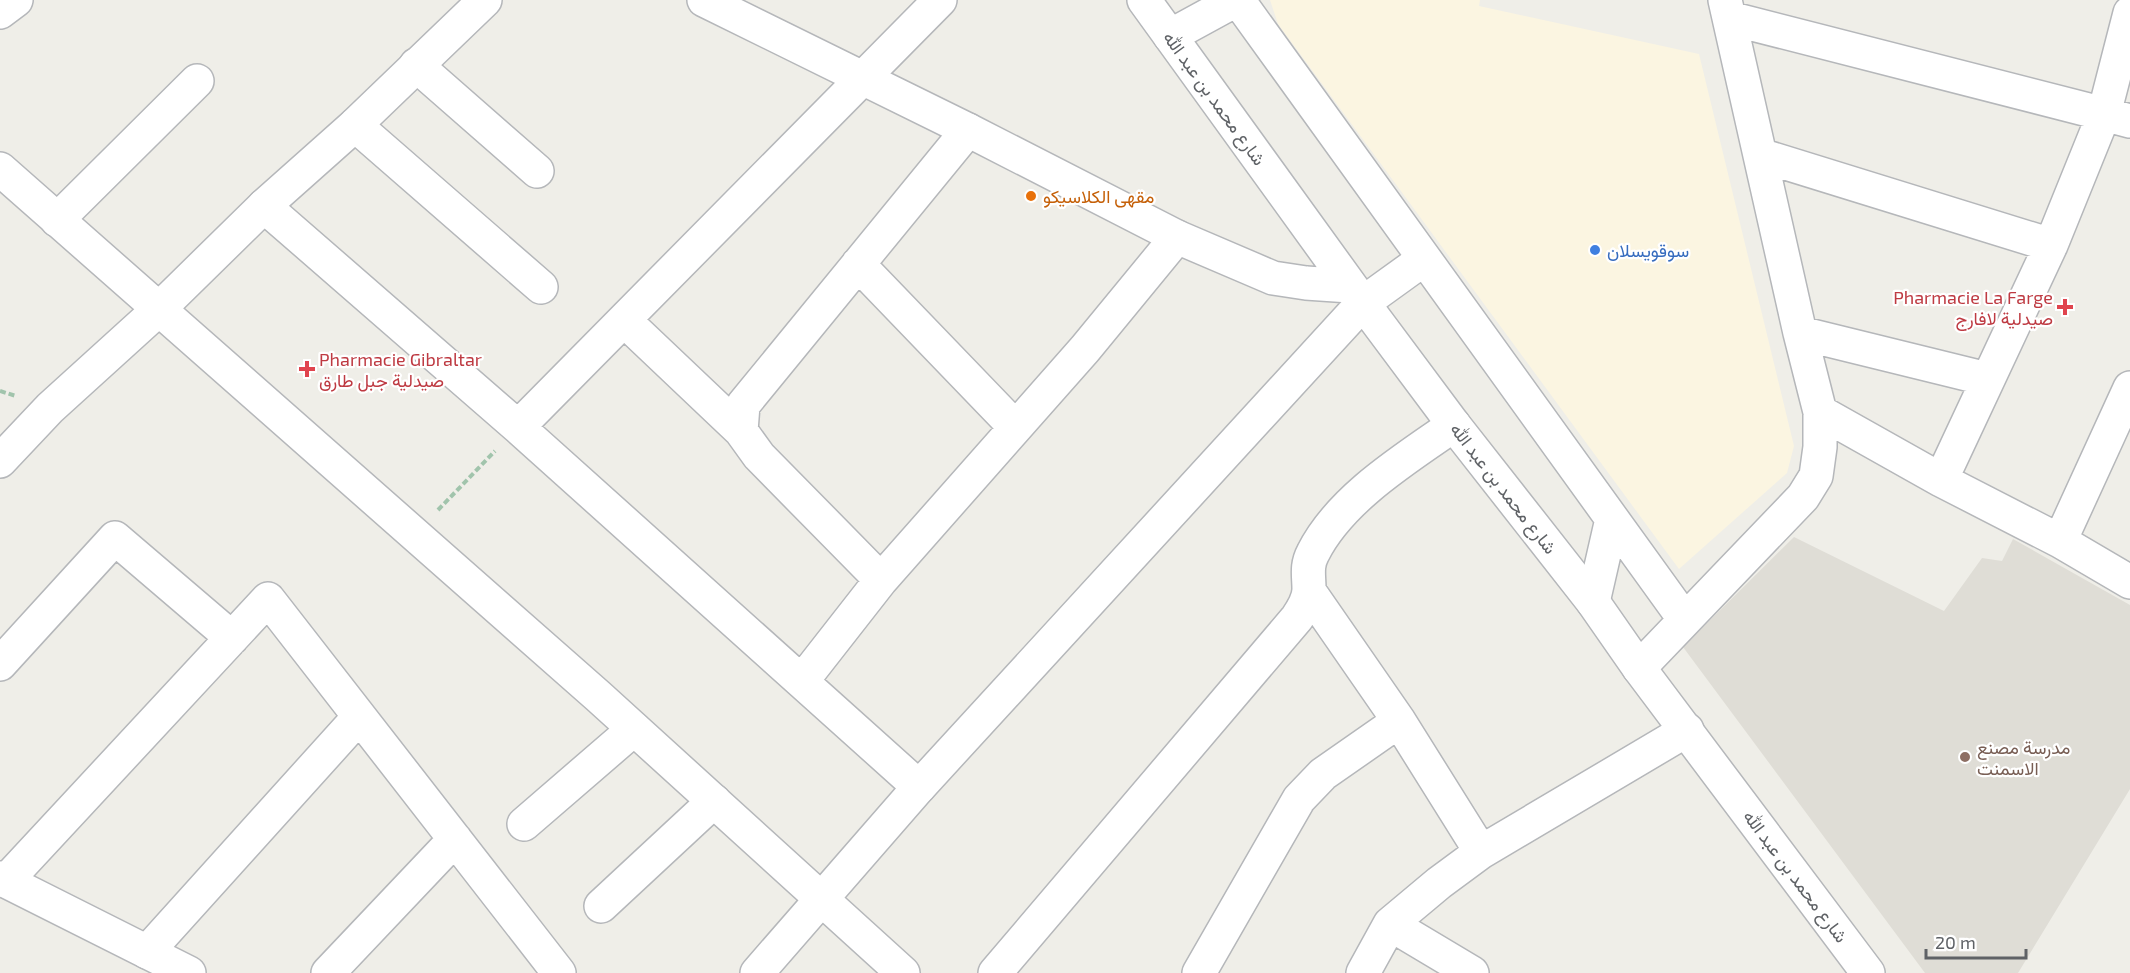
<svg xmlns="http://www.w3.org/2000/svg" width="2130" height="973" viewBox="0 0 2130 973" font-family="'Exo 2',Vazirmatn,sans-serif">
<rect width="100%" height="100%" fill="#efeee8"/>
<path fill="#fbf5e1" d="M 1270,0 L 1480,0 L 1479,6 L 1699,54 L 1794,446 L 1787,473 L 1679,569 L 1278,24 Z"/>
<path fill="#dfddd6" d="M 1794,537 L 1944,611 L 1982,558 L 2002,561 L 2013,539 L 2130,605 L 2130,789 L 2018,973 L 1925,973 L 1683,647 Z"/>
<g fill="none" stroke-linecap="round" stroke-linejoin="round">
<g stroke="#b5b7ba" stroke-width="36">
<path id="minor" d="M 1238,0 L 1685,620
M 0,12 L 16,0
M 2130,13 L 2104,114 L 2130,121
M 1729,18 L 2104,114 L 2051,245 L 1941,480
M 1170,36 L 1236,0
M 416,65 L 537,171
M 355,125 L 541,287
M 1760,155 L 2051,245
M 264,206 L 518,427 L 919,787
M 57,220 L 197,81
M 858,264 L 1015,427
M 1363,303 L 1424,259
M 624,320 L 741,431
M 1800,333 L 1987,379
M 1820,412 L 1941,480 L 2060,541 L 2130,582
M 518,427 L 940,0
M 0,461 L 50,408 L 158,310
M 2060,541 L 2130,388
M 881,580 L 759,456 L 741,431 L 743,405 L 968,130
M 1309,591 L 1399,721 L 1481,852
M 1593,602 L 1612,519
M 0,664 L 115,538 L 232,638
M 1639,668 L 1803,497 L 1816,476 L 1820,447 L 1820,412 L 1800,333 L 1725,0
M 802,681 L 881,580 L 1085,349 L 1177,237
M 524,824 L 634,729
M 6,881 L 268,599 L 559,973
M 601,906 L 714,801
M 1390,924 L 1472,973
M 147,952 L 359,717
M 328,973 L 455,839
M 995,973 L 1297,618 C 1303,609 1309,600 1309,589 C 1309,576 1306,566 1313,553 C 1340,499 1405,459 1454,425
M 1199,973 L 1299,799 L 1323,774 L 1399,721
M 1363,973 L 1390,924 L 1439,883 L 1481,852 L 1687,730"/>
</g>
<g stroke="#b5b7ba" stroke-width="36">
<path id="tertiary" d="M 704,0 L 968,130 L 1177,237 L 1273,278 L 1306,283 L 1350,286
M 1144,0 L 1363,303 L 1454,425 L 1593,602 L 1639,668 L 1868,973
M 0,169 L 598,696 L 903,973
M 158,310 L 264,206 L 355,125 L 485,0
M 0,878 L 189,973
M 757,973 L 919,787 L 1363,303"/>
</g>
<path stroke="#a1c4ac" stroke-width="4" stroke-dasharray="6 3" stroke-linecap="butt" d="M 0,391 L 16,396
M 438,510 L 495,451"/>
<use href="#minor" stroke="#fff" stroke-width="33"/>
<use href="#tertiary" stroke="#fff" stroke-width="33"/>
</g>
<circle fill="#e8710a" stroke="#fff" stroke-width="2" cx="1031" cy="196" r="6"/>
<circle fill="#3f7fe0" stroke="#fff" stroke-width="2" cx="1595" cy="250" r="6"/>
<g fill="#e0444e" stroke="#fff" stroke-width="2">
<path d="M2062 298h6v6h6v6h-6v6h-6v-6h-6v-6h6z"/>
<path d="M304 360h6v6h6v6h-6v6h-6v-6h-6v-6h6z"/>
</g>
<circle fill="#8d6e63" stroke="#fff" stroke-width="2" cx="1965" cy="757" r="6"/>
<g text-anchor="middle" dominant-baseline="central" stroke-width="4.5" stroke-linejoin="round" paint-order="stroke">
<g font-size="18" fill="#5f6266" stroke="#fff">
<text transform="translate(1215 98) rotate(54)">شارع محمد بن عبد الله</text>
<text transform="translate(1504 488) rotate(52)">شارع محمد بن عبد الله</text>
<text transform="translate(1796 876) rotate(53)">شارع محمد بن عبد الله</text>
</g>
<g font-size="18" fill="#c56008" stroke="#fff" text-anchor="start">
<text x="1043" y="196">مقهى الكلاسيكو</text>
</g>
<g font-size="18" fill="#366cbe" stroke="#fff" text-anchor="start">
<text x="1607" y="250">سوقويسلان</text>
</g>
<g font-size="18" fill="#be3a42" stroke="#fff" text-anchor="end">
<text x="2053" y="297">Pharmacie La Farge<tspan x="2053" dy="21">صيدلية لافارج</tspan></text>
<text x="319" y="359" text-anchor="start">Pharmacie Gibraltar<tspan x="319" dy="21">صيدلية جبل طارق</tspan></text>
</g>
<g font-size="18" fill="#785e54" stroke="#fff" text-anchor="start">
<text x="1977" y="747">مدرسة مصنع<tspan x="1977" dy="21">الاسمنت</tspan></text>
</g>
</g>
<path d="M1926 949v9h100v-9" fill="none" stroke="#5f6266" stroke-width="3"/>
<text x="1935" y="949" font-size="18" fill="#5f6266" stroke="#ffffff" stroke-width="4.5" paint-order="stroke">20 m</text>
</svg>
